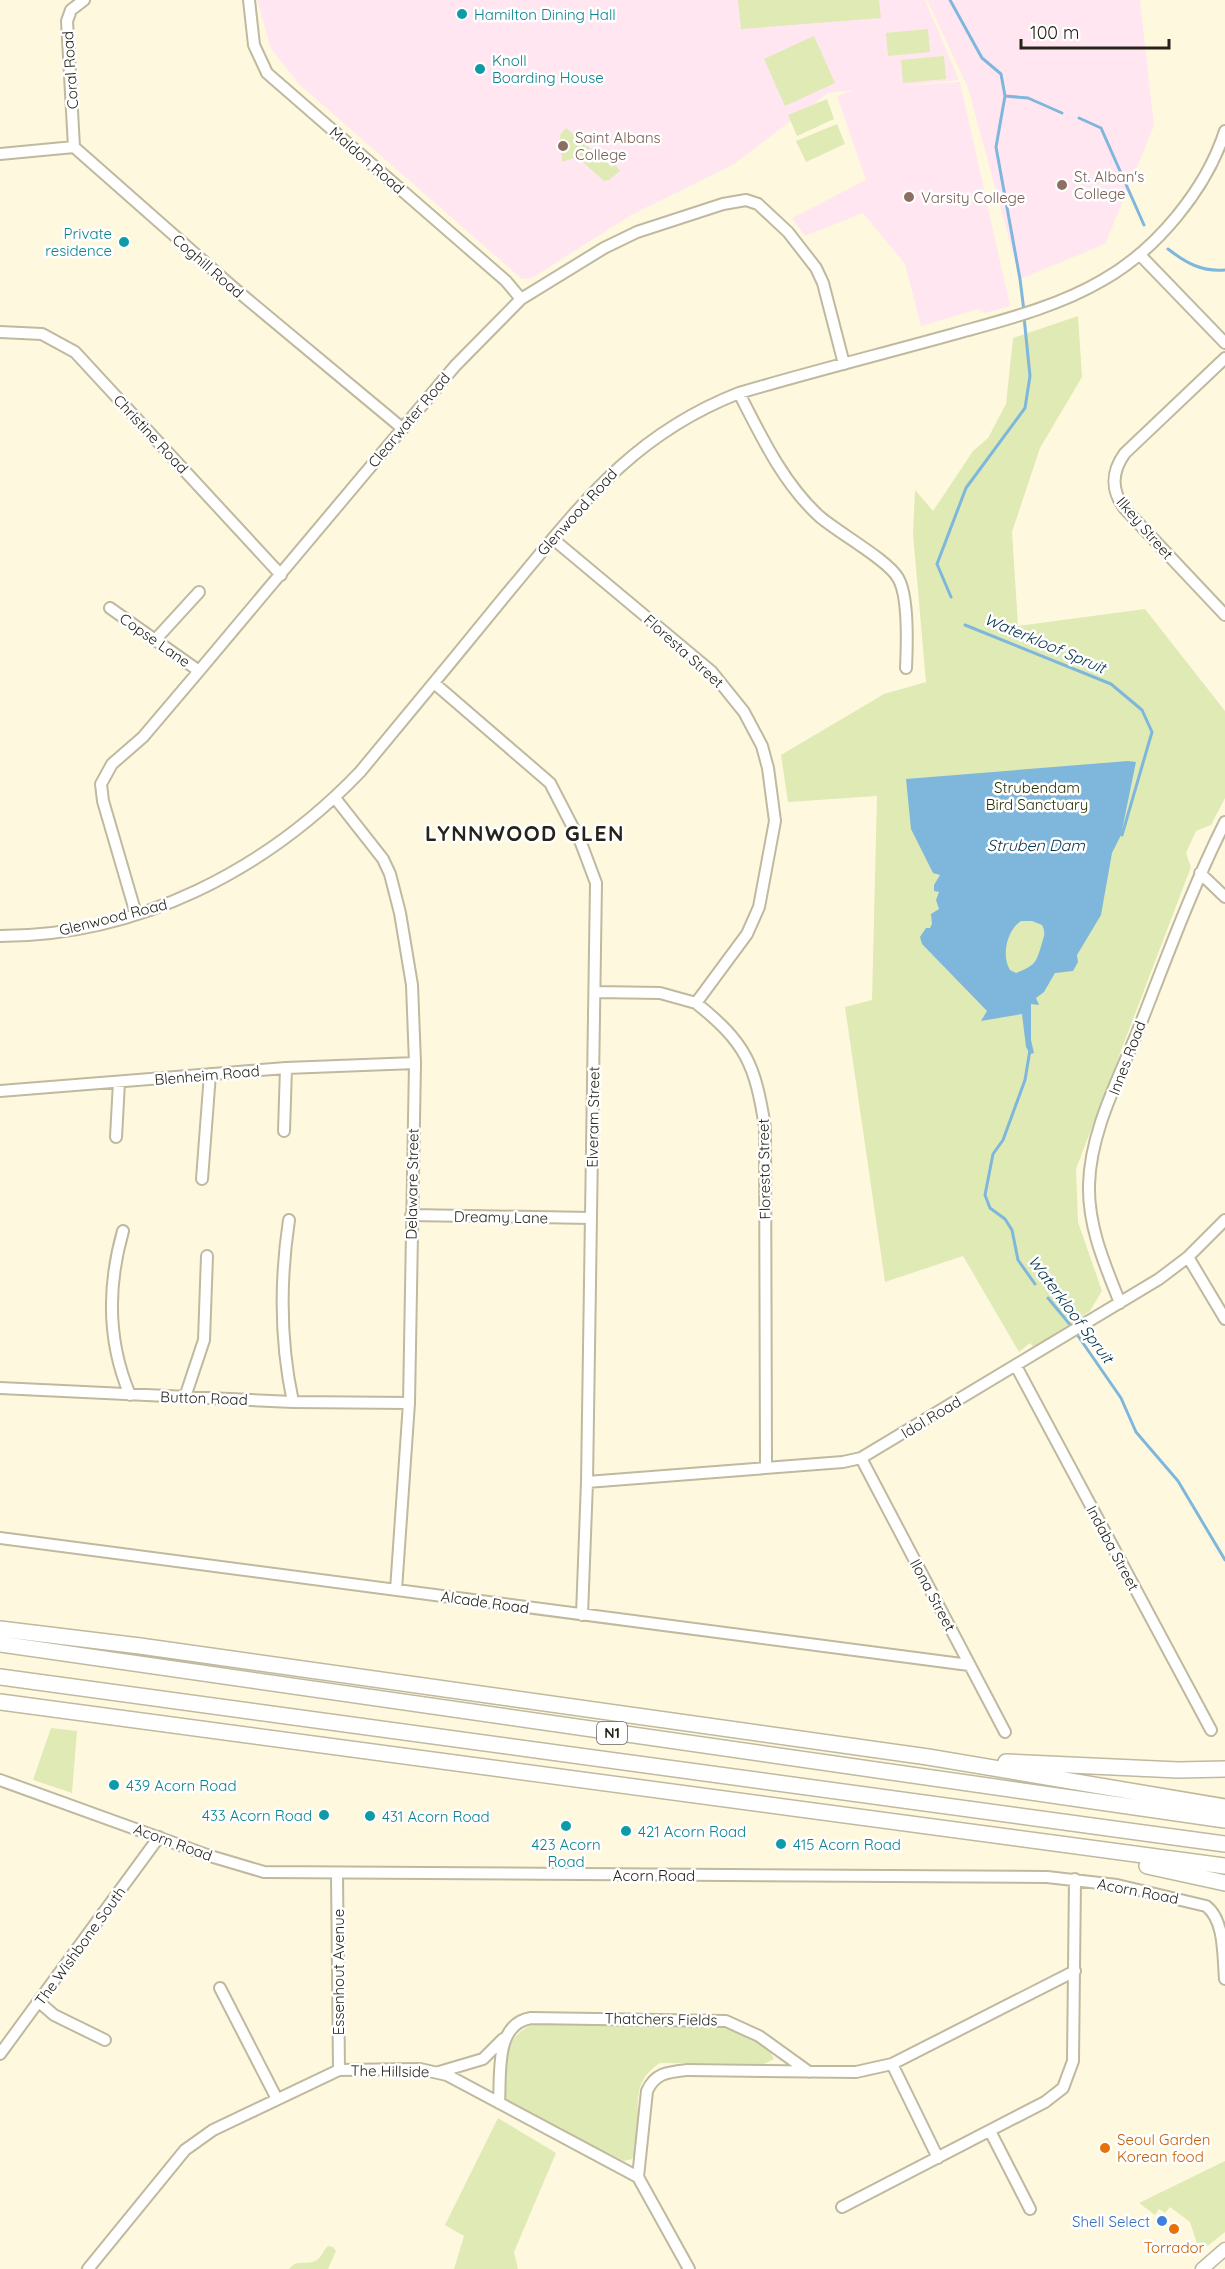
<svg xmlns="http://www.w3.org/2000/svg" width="1225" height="2269" viewBox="0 0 1225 2269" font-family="Quicksand,sans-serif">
<rect width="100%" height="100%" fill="#fef9de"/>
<path fill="#ffe6f1" d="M 257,0 L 925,0 L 959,80 L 899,86 L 960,82 L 1010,306 L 985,313 L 978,309 L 921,326 L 905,264 L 863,213 L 805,236 L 792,218 L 866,180 L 837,96 L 854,90 L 828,93 L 734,164 L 631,215 L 532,278 L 522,279 L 300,85 L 271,49 Z
M 927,0 L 1140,0 L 1154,126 L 1105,244 L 1020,279 L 968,88 Z"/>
<path fill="#e0eab4" d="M 738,0 L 879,0 L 881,18 L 741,29 Z
M 928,29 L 930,52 L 888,56 L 886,33 Z
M 814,36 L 835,83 L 785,106 L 764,59 Z
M 944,56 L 946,79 L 903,83 L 901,60 Z
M 827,99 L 834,119 L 797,136 L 788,115 Z
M 837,124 L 845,144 L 806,162 L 796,141 Z
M 566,128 L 612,167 L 615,164 L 620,171 L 609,180 L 604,181 L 577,157 L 562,162 L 560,135 Z
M 1078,316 L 1082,377 L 1040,448 L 1012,532 L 1018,626 L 1145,609 L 1225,711 L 1225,798 L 1211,825 L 1196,831 L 1186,853 L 1191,867 L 1076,1169 L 1078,1222 L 1102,1291 L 1090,1311 L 1034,1348 L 1030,1343 L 1019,1352 L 963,1256 L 885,1282 L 845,1007 L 872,1000 L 877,796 L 788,802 L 781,755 L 884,694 L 926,682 L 913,534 L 915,490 L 933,511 L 973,451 L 988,438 L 1006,404 L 1013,338 Z
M 51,1728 L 77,1731 L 72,1793 L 33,1780 Z
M 537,2023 L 733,2026 L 767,2046 L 774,2059 L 764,2064 L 660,2063 C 621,2087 649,2126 632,2159 L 624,2161 L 515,2108 L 506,2100 C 507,2066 499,2036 537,2023 Z
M 498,2118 L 556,2153 L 514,2252 L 518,2269 L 454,2269 L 464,2236 L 445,2225 Z
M 1225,2161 L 1225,2232 L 1209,2245 L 1198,2247 L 1190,2222 L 1170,2207 L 1165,2213 L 1159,2209 L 1155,2215 L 1139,2203 Z
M 328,2246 L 333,2247 L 336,2251 L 328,2269 L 289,2269 C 298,2258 305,2266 315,2261 C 322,2258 322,2251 328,2246 Z"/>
<path fill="#7fb7dc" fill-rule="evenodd" d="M 1128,761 L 1136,762 L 1121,835 L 1112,853 L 1101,915 L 1077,955 L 1078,962 L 1073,971 L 1055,973 L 1044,992 L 1036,998 L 1039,1005 L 1031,1004 L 1031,1040 L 1034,1053 L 1030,1054 L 1026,1047 L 1022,1014 L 981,1021 L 987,1011 L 922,944 L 920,937 L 926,928 L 930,928 L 932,924 L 931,914 L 939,909 L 936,900 L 939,892 L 934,891 L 934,885 L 940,875 L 933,873 L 911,829 L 906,779 ZM 1021,921 L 1032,921 L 1042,925 C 1046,933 1044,936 1042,943 C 1036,963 1036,965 1016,973 L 1010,970 C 1001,956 1007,930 1021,921 Z"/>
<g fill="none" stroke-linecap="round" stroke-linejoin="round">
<path stroke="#7fb7dc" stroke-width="3" d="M 950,0 L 982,58 L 1001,74 L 1005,96 L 996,147 L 1020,279 L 1024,311
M 1005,96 L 1028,98 L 1062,113
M 1079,118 L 1101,128 L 1144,225
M 1168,249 C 1186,263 1202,272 1225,270
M 951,597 L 937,564 L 966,488 L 1025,408 L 1030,376 L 1024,317
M 965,625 L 1111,684 L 1142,710 L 1152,732 L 1122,835
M 1030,1050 L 1025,1080 L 1003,1140 L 993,1154 L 985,1195 L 990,1208 L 1005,1219 L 1012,1230 L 1018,1260 L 1035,1284
M 1048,1298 L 1072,1327
M 1076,1333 L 1121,1398 L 1136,1432 L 1178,1481 L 1225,1560"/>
<g stroke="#bfb99f" stroke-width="14">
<path id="minor" d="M 249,0 L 254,45 L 267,73 L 506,281 L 521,299
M 74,147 L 67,21 L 71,10 L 84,0
M 0,154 L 74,147 L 235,289 L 402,428
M 1140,255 L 1225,343
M 0,332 L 42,334 L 75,352 L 281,575
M 1225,358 L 1125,453 C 1111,472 1111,491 1125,509 L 1225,615
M 739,393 C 761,436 783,483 819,516 C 837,532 888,560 898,578 C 909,596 907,647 906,668
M 553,539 L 711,671 L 744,712 L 762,746 L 768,768 L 775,821 L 759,907 L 747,934 L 696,1003 C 746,1043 755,1064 765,1127 L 766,1467
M 110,608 L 199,671
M 156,639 L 199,592
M 434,683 L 550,783 L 581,843 L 596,883 L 587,1482 L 582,1615
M 335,798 L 383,859 L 390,874 L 400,913 L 412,985 L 415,1063 L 409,1403 L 396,1590
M 1200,873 L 1225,897
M 136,914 L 103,801 L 101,784 L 112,764 L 143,737 L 199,671 L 455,366 L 521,299 L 604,248 L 637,232 L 723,204 L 746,200 L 758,204 L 788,232 L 816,268 L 823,283 L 844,364
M 0,936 C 139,936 266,870 360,772 C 409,713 457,655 505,596 C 578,509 629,436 739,393 C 810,372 882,354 954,334 C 1004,320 1057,307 1103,280 C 1156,250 1206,190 1225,131
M 596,992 L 660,993 L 696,1003
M 0,1091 L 286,1068 L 415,1063
M 284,1131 L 286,1068
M 116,1137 L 119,1082
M 202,1179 L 210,1074
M 411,1215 L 591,1218
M 289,1220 C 280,1280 280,1342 293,1402
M 123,1231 C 107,1287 107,1341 130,1395
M 1188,1257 L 1225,1319
M 1120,1303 C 1105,1265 1088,1227 1089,1185 C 1090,1133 1118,1080 1137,1033 C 1165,962 1191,890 1225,822
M 1016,1366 L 1211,1730
M 0,1388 L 293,1402 L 409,1403
M 185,1397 L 204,1340 L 207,1256
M 861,1458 L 1005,1732
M 587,1482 L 843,1462 L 861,1458 L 1159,1279 L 1188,1257 L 1225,1220
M 0,1538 L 969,1665
M 0,1780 L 210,1856 L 264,1872 L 1047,1877 L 1117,1885 L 1206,1906 C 1225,1920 1223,1956 1225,1979
M 337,1874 L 339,2070
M 220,1988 L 277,2099
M 39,2002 L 54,2015 L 105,2040
M 0,2054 L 159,1837
M 892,2064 L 938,2158
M 439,2072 L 483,2059 L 503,2039
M 499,2103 C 501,2075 494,2024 531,2018 L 726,2021 L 759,2036 L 809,2072
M 990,2131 L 1030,2209
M 638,2177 L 647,2091 C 655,2073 668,2072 687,2070 L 856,2072 L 892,2064 L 1075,1971
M 842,2207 L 1045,2102 L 1063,2088 L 1073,2061 L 1075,1879
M 88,2269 L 185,2150 L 213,2130 L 339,2070 L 420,2069 L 447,2075 L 638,2177 L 689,2269"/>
</g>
<g stroke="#bfb99f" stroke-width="15">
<path id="major" d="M 1202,2269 L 1225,2249"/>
</g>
<g stroke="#bfb99f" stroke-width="18">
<path id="highway" d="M 0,1629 L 140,1646 L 928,1757 L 1225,1807
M 0,1644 L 1225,1820
M 0,1677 L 1225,1844
M 0,1702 L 1225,1866
M 1006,1762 L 1178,1770 L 1225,1769
M 1147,1866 L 1225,1883"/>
</g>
<use href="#minor" stroke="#fff" stroke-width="10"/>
<use href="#major" stroke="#fff" stroke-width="12"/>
<use href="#highway" stroke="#fff" stroke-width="15"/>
</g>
<g fill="#0f9aa8" stroke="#fff" stroke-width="2">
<circle cx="462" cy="14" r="6"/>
<circle cx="480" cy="69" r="6"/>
<circle cx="124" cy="242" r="6"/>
<circle cx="114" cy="1785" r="6"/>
<circle cx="324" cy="1815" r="6"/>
<circle cx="370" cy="1816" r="6"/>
<circle cx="566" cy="1826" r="6"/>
<circle cx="626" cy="1831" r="6"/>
<circle cx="781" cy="1844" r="6"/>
</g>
<g fill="#8d6e63" stroke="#fff" stroke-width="2">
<circle cx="563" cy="146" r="6"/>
<circle cx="1062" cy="185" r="6"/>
<circle cx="909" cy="197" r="6"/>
</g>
<g fill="#e8710a" stroke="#fff" stroke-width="2">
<circle cx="1105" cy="2148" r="6"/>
<circle cx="1174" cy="2229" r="6"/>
</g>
<circle fill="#3f7fe0" stroke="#fff" stroke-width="2" cx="1162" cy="2221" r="6"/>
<g text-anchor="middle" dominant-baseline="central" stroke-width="5" stroke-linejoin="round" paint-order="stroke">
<rect fill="#fff" stroke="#67665f" stroke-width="1.5" x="597" y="1722" width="30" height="22" rx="4.5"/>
<g font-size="14" font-weight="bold" fill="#26241a">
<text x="612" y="1733">N1</text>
</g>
<g font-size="15" fill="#0d838f" stroke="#fff" text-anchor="start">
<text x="474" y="14">Hamilton Dining Hall</text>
<text x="492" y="60">Knoll<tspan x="492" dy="17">Boarding House</tspan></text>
<text x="112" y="233" text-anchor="end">Private<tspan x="112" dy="17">residence</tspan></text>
<text x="126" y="1785">439 Acorn Road</text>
<text x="312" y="1815" text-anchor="end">433 Acorn Road</text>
<text x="382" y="1816">431 Acorn Road</text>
<text x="638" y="1831">421 Acorn Road</text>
<text x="566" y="1844" text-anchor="middle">423 Acorn<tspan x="566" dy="17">Road</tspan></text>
<text x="793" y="1844">415 Acorn Road</text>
</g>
<g font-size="15" fill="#26241a" stroke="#fff">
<text transform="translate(70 70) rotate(-94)">Coral Road</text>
<text transform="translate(367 160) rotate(41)">Maldon Road</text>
<text transform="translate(208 266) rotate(41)">Coghill Road</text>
<text transform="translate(409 420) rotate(-50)">Clearwater Road</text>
<text transform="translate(151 434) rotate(47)">Christine Road</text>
<text transform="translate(577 512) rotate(-48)">Glenwood Road</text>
<text transform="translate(1145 528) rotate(49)">Ilkey Street</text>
<text transform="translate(155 640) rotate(35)">Copse Lane</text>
<text transform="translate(684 651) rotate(42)">Floresta Street</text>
<text transform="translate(113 917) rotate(-14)">Glenwood Road</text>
<text transform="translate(1127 1058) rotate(-69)">Innes Road</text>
<text transform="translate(207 1075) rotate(-5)">Blenheim Road</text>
<text transform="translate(593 1117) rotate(-89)">Elveram Street</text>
<text transform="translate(764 1169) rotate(-91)">Floresta Street</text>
<text transform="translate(412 1184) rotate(-89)">Delaware Street</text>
<text transform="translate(501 1217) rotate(1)">Dreamy Lane</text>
<text transform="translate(204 1398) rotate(2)">Button Road</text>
<text transform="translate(931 1417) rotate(-31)">Idol Road</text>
<text transform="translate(1113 1548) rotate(62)">Indaba Street</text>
<text transform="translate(933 1595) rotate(62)">Ilona Street</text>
<text transform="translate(485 1602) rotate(8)">Alcade Road</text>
<text transform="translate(173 1842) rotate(20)">Acorn Road</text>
<text x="654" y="1875">Acorn Road</text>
<text transform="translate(1138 1891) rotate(11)">Acorn Road</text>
<text transform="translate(80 1946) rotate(-54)">The Wishbone South</text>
<text transform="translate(338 1972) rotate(-90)">Essenhout Avenue</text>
<text transform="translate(661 2019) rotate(1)">Thatchers Fields</text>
<text transform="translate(390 2071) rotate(1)">The Hillside</text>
</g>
<g font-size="15" fill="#785e54" stroke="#fff" text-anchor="start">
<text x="575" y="137">Saint Albans<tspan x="575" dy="17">College</tspan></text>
<text x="1074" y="176">St. Alban's<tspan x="1074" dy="17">College</tspan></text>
<text x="921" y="197">Varsity College</text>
</g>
<g font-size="15" fill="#2b3001" stroke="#fff">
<text x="1037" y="787">Strubendam<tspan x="1037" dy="17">Bird Sanctuary</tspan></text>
</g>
<g font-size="15" fill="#c56008" stroke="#fff" text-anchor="start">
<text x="1117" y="2139">Seoul Garden<tspan x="1117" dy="17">Korean food</tspan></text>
<text x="1174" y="2247" text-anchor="middle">Torrador</text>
</g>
<g font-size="15" fill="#366cbe" stroke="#fff" text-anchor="end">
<text x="1150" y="2221">Shell Select</text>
</g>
<g font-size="16" font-style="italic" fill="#02334c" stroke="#fff">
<text transform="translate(1045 643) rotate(23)">Waterkloof Spruit</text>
<text x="1036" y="845">Struben Dam</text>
<text transform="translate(1071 1309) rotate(53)">Waterkloof Spruit</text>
</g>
<g font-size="21" font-weight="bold" letter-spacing="1.5" fill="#26241a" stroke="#fff">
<text x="525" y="833">LYNNWOOD GLEN</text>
</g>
</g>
<path d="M1021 39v9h148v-9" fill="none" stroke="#26241a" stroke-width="3"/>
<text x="1030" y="39" font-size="18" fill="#26241a" stroke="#ffffff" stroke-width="4.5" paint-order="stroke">100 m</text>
</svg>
